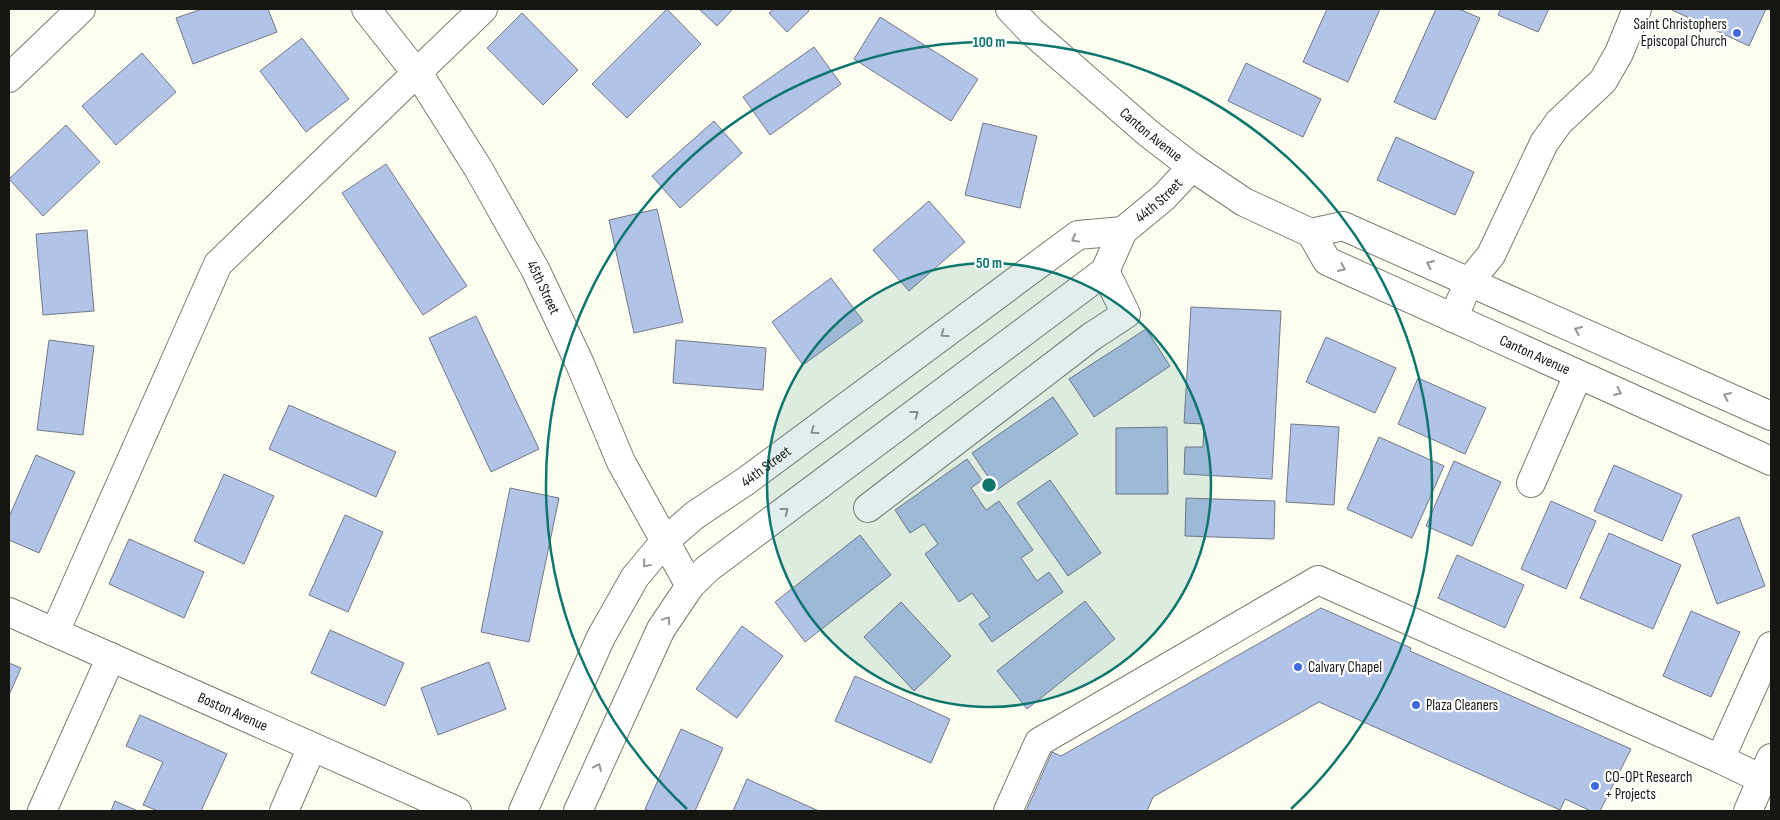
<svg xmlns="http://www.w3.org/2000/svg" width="1780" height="820" viewBox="0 0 1780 820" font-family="'Sofia Sans Condensed',sans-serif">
<rect width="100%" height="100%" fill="#fbfdf0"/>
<path fill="#b2c3e8" stroke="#747984" d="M 202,9 L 268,9 L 277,32 L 193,64 L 176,18 Z
M 667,9 L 701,44 L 627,118 L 592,84 Z
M 699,9 L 733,9 L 717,26 Z
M 774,9 L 807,9 L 809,11 L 787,32 L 769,13 Z
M 1327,9 L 1380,9 L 1348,82 L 1303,62 Z
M 1436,9 L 1459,9 L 1480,18 L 1435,120 L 1394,102 Z
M 1501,9 L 1549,9 L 1538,32 L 1498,15 Z
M 1670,9 L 1766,9 L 1749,46 Z
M 522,13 L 578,70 L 543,105 L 487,48 Z
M 880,17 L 978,79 L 951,121 L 854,59 Z
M 302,38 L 349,99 L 306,132 L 260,71 Z
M 814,47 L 841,84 L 770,135 L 743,97 Z
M 142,53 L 176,92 L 116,145 L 82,106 Z
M 1246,63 L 1321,99 L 1303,137 L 1228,101 Z
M 714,121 L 742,153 L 680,208 L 652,176 Z
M 983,123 L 1037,136 L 1020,208 L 965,195 Z
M 66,125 L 100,162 L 43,216 L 9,179 Z
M 1396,137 L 1474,172 L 1455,215 L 1377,180 Z
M 386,164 L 467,286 L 423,315 L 342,193 Z
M 929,201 L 965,242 L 909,291 L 873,250 Z
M 657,209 L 683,322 L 634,333 L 609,220 Z
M 87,230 L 94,311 L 43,315 L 36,234 Z
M 831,278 L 863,321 L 803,365 L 772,322 Z
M 1191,307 L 1281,311 L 1272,479 L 1184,474 L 1185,447 L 1203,447 L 1204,424 L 1184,423 Z
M 476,316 L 539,449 L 491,472 L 429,338 Z
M 1146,329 L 1170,366 L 1094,417 L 1069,379 Z
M 1326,337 L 1396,368 L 1375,413 L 1306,382 Z
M 49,340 L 94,346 L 83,435 L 37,430 Z
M 676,340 L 766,348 L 763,390 L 673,383 Z
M 1418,378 L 1486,408 L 1465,454 L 1398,424 Z
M 1053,397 L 1078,434 L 997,490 L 972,453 Z
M 289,405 L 396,452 L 376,497 L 269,449 Z
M 1291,424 L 1339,427 L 1334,505 L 1286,502 Z
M 1167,427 L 1168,494 L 1116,494 L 1116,428 Z
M 1379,437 L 1444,466 L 1412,538 L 1347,509 Z
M 36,455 L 75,472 L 39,553 L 9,540 L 9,517 Z
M 967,459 L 982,480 L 971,488 L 986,510 L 999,501 L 1033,550 L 1021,558 L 1037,581 L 1049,572 L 1063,592 L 992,642 L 979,624 L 990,617 L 972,593 L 959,602 L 925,554 L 938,544 L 924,524 L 910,533 L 895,510 Z
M 1454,461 L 1501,482 L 1472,546 L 1426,526 Z
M 1614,465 L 1682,495 L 1662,541 L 1594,511 Z
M 224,474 L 274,496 L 244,564 L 194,541 Z
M 1050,480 L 1101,553 L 1068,576 L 1017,503 Z
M 510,488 L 559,498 L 529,642 L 481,632 Z
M 1186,498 L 1275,501 L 1274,539 L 1185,536 Z
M 1551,501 L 1596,521 L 1566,589 L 1521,569 Z
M 345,515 L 383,532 L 348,612 L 309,595 Z
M 1739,517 L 1765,586 L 1717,604 L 1692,535 Z
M 1609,533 L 1681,565 L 1653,629 L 1580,598 Z
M 860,535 L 891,575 L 805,642 L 775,602 Z
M 129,539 L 204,572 L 184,618 L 109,584 Z
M 1457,555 L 1524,585 L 1505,628 L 1438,598 Z
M 1085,601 L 1115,639 L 1027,709 L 997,671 Z
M 901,602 L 951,656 L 914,691 L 864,637 Z
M 1321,608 L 1411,648 L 1410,651 L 1631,749 L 1600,811 L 1591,811 L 1565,799 L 1560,810 L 1319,702 L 1153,797 L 1147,811 L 1026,811 L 1052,752 L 1061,756 Z
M 1691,611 L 1740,632 L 1711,697 L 1663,676 Z
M 742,626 L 783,656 L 737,718 L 696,689 Z
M 330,630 L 404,663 L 385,706 L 311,673 Z
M 489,662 L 506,709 L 438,735 L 421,688 Z
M 9,663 L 21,668 L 9,695 Z
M 855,676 L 950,719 L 931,763 L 835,721 Z
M 140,715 L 227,754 L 201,811 L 158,811 L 143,805 L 163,762 L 126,746 Z
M 681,729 L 723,748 L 695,811 L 650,811 L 645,809 Z
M 747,779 L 819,811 L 733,811 Z
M 115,801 L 138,811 L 111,811 Z"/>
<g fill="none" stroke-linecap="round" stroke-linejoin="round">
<g stroke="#7b7d71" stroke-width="30">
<g id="minor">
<path id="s1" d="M 366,9 L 425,84 L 478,168 L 535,269 L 580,364 L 621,462 L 690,586"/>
<path id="s2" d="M 1010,9 L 1031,31 L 1148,133 L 1192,167 L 1244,202 L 1311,233 L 1327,261 L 1771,461"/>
<path d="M 9,78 L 81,9"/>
<path d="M 1311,233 L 1343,226 L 1771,416"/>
<path d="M 1453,318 L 1469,282 L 1491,255 L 1544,143 L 1559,122 L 1603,81 L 1619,53 L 1637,9"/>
<path d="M 1531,483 L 1578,375"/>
<path d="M 868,508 L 1091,337 L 1126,314 L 1105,271"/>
<path id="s3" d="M 9,612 L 457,811"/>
<path d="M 55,632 L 218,264 L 483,9"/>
<path d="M 1720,759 L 1762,779"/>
<path d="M 42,811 L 111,657"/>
<path d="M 284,811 L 312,747"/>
<path id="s4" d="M 523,811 L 601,637 L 635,577 L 665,541 L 695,515 L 746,481 L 1078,235 L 1123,231"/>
<path id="s5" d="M 578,811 L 661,629 L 690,586 L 707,569 L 1105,271 L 1123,231 L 1164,197 L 1192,167"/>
<path d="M 1008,811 L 1039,742 L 1318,580 L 1720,759 L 1771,646"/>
<path d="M 1748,811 L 1771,758"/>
</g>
</g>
<use href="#minor" stroke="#fff" stroke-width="28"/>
</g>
<defs><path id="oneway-chevron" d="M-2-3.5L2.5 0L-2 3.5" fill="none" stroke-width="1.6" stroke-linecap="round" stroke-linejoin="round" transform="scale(1.25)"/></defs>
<g stroke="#969794">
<use href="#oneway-chevron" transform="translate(1075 239) rotate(151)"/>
<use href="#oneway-chevron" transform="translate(1430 264) rotate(-156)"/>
<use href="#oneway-chevron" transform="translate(1342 268) rotate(24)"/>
<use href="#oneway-chevron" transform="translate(1578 330) rotate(-156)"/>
<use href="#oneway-chevron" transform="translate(944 334) rotate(144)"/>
<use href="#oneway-chevron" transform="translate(1618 392) rotate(24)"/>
<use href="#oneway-chevron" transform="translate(1727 396) rotate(-156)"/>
<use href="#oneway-chevron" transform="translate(915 414) rotate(-37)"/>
<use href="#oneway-chevron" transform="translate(814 431) rotate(144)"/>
<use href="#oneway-chevron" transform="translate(785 511) rotate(-37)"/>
<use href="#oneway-chevron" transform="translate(646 564) rotate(130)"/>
<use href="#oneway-chevron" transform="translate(667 620) rotate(-56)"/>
<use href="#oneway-chevron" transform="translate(598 767) rotate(-66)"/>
</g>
<circle cx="989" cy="485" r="222" fill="#0f766e" fill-opacity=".12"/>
<g fill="none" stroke="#0f766e" stroke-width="2.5">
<circle cx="989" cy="485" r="222"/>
<path d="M687 809A443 443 0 1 1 1291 809"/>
</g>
<g fill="#416adc" stroke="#fff" stroke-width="2">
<circle cx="1737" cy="33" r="5"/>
<circle cx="1298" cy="667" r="5"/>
<circle cx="1416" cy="705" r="5"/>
<circle cx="1595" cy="786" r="5"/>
</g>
<g text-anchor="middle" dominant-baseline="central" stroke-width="4.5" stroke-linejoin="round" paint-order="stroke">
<g font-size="15" fill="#161712" stroke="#fff" text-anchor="start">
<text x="1727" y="24" text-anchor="end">Saint Christophers<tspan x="1727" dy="17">Episcopal Church</tspan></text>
<text x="1308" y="667">Calvary Chapel</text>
<text x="1426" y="705">Plaza Cleaners</text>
<text x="1605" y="777">CO-OPt Research<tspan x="1605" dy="17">+ Projects</tspan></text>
</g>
<g font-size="15" fill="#161712" stroke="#fff">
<text stroke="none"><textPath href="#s2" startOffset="189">Canton Avenue</textPath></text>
<text stroke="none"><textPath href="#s5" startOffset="864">44th Street</textPath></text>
<text stroke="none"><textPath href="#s1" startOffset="331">45th Street</textPath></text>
<text stroke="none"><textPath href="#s2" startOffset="638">Canton Avenue</textPath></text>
<text stroke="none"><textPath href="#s4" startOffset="432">44th Street</textPath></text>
<text stroke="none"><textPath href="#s3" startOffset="245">Boston Avenue</textPath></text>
</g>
</g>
<circle cx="989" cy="485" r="8" fill="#0f766e" stroke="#fff" stroke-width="2.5"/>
<g font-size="15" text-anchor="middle" font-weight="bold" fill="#0f766e" stroke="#fff" stroke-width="4.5" stroke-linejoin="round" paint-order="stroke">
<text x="989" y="47">100 m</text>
<text x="989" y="268">50 m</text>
</g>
<rect width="1780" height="820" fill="none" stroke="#161712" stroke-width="20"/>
</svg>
